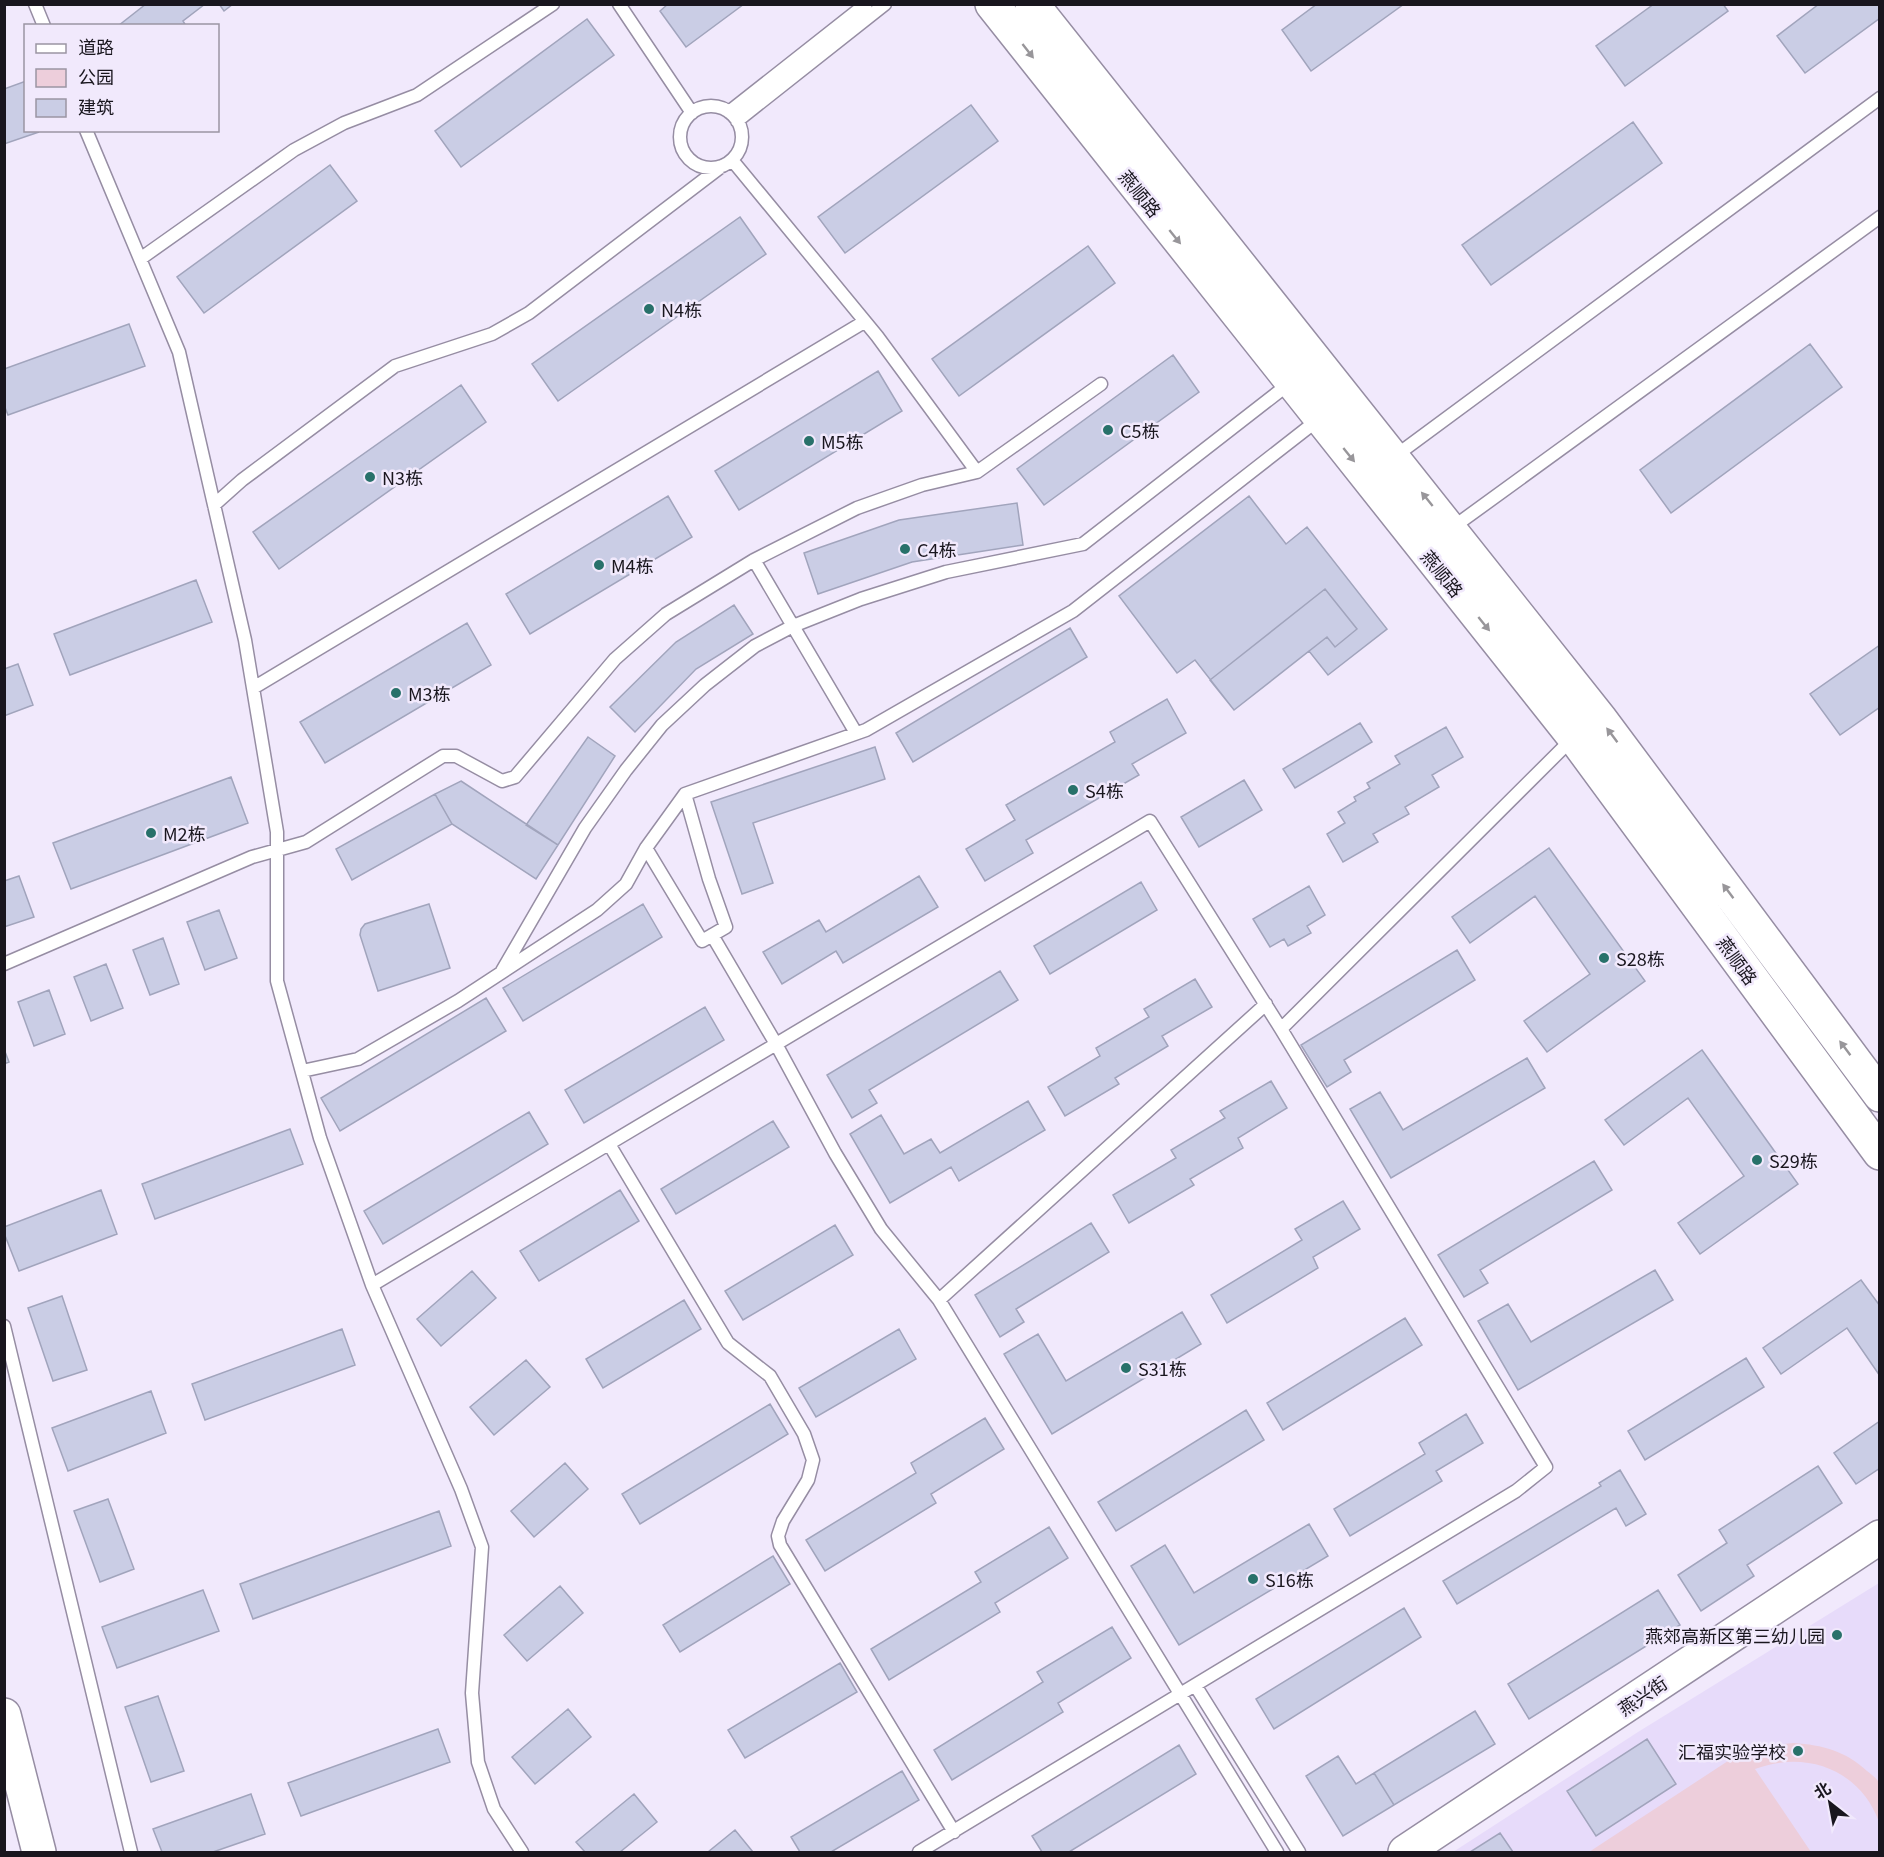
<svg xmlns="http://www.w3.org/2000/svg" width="1884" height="1857" viewBox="0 0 1884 1857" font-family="Georgia,'Noto Sans SC',serif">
<rect width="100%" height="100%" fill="#f1e9fc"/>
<path fill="#e7dbfa" d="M 1879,1583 L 1879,1852 L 1453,1852 L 1638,1732 Z"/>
<path fill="#edcedb" d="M 1794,1743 C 1822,1745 1846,1751 1867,1771 C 1871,1774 1878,1779 1880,1785 C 1882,1793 1880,1813 1879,1822 C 1860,1769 1805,1750 1755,1769 L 1811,1852 L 1589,1852 L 1731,1759 C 1752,1750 1771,1745 1794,1743 Z"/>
<path fill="#cacde5" stroke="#a1a4bc" stroke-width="1.5" d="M 146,4 L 205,4 L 183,21 L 186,26 L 118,26 Z
M 219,4 L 233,4 L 224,11 Z
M 668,4 L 744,4 L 686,47 L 660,11 Z
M 1317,4 L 1404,4 L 1311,71 L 1282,30 Z
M 1654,4 L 1723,4 L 1728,11 L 1625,86 L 1596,46 Z
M 1819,4 L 1880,4 L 1880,18 L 1805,73 L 1777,36 Z
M 587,19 L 614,55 L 461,167 L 435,131 Z
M 26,81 L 26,130 L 39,132 L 4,144 L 4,89 Z
M 971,105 L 998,141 L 845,253 L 818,217 Z
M 1633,122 L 1662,163 L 1491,285 L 1462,245 Z
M 330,165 L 357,201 L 204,313 L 177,277 Z
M 740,217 L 766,254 L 558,401 L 532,364 Z
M 1088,246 L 1115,283 L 959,396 L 932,359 Z
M 129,324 L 145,366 L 8,415 L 4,405 L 4,369 Z
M 1810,344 L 1842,387 L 1671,513 L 1640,470 Z
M 1173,355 L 1199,392 L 1044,505 L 1017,469 Z
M 878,371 L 902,411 L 739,510 L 715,471 Z
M 461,385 L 486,422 L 279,569 L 253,532 Z
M 668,496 L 692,537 L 530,634 L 506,594 Z
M 1249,496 L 1286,544 L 1307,527 L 1387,629 L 1328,675 L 1309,651 L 1234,710 L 1195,660 L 1177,673 L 1119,596 Z
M 1017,503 L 1023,545 L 912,562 L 818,594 L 804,553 L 899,520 Z
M 196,580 L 212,622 L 70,675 L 54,634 Z
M 1325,589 L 1357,629 L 1335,647 L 1327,637 L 1234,710 L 1210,680 Z
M 734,605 L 753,634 L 696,669 L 635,732 L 610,707 L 676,642 Z
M 467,623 L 491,665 L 325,763 L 300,722 Z
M 1070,628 L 1087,657 L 913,762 L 896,733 Z
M 1880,645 L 1880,707 L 1840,735 L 1810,694 Z
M 18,664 L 33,705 L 4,716 L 4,669 Z
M 1167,699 L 1186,733 L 1132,764 L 1139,775 L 1026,840 L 1033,853 L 985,881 L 966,849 L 1015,820 L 1006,805 L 1115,742 L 1110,732 Z
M 1360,723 L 1372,742 L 1295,788 L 1283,769 Z
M 1446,727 L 1463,757 L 1432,775 L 1439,787 L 1405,807 L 1409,814 L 1373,834 L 1378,842 L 1343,862 L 1327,834 L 1345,823 L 1338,812 L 1356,801 L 1354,797 L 1370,788 L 1367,783 L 1400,764 L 1395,756 Z
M 588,737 L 615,756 L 558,845 L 526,825 Z
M 875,747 L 885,779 L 753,823 L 773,883 L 742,894 L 711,802 Z
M 231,777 L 248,823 L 71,889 L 53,843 Z
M 1244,780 L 1262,810 L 1199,847 L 1181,817 Z
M 461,781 L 558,845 L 536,879 L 452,824 L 435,794 Z
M 435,794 L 452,824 L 352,880 L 336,849 Z
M 1549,848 L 1645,981 L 1547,1052 L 1524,1021 L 1590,974 L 1535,896 L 1470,943 L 1452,917 Z
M 19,876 L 34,917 L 4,927 L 4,881 Z
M 919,876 L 938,907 L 843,963 L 836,951 L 782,984 L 763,952 L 819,920 L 826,932 Z
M 1141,882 L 1157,910 L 1050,974 L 1034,946 Z
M 1309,886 L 1325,915 L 1307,926 L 1311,933 L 1288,946 L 1284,939 L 1270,947 L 1253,919 Z
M 429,904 L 450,968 L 378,991 L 360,935 L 361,929 L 365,924 Z
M 643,904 L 662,937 L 523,1021 L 503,988 Z
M 219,910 L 237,958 L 205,970 L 187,922 Z
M 163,938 L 179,984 L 150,995 L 133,950 Z
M 1457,950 L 1475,980 L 1344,1060 L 1351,1072 L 1327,1087 L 1301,1045 Z
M 106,964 L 123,1008 L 91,1021 L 74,977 Z
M 1000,971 L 1018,1000 L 869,1090 L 877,1103 L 852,1118 L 827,1075 Z
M 1195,979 L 1212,1007 L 1162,1036 L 1168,1046 L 1115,1078 L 1119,1084 L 1065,1116 L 1048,1087 L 1100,1056 L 1096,1048 L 1149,1017 L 1144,1009 Z
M 49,990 L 65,1034 L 34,1046 L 18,1002 Z
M 486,998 L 506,1031 L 340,1131 L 321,1098 Z
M 705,1007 L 724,1040 L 584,1123 L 565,1090 Z
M 4,1049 L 9,1062 L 4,1064 Z
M 1702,1050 L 1798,1184 L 1700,1254 L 1678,1223 L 1744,1176 L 1688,1098 L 1624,1145 L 1605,1120 Z
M 1527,1058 L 1545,1088 L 1391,1178 L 1350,1109 L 1380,1092 L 1403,1130 Z
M 1271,1081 L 1287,1108 L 1238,1138 L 1243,1148 L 1190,1179 L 1194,1185 L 1129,1223 L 1113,1195 L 1176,1158 L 1171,1150 L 1225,1118 L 1220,1111 Z
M 1028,1101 L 1045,1130 L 959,1181 L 951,1167 L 890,1203 L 850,1134 L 881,1115 L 904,1154 L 931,1139 L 940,1153 Z
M 529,1112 L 548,1144 L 383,1244 L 364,1211 Z
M 773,1121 L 789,1147 L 676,1214 L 661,1189 Z
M 290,1129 L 303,1164 L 155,1219 L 142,1184 Z
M 1594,1161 L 1612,1190 L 1480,1270 L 1488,1283 L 1464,1297 L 1438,1255 Z
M 101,1190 L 117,1234 L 19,1271 L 4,1233 L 4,1227 Z
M 620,1190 L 639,1221 L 539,1281 L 520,1251 Z
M 1343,1201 L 1360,1229 L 1313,1257 L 1318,1268 L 1227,1323 L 1211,1295 L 1302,1240 L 1295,1229 Z
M 1091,1223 L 1109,1252 L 1016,1309 L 1024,1322 L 1000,1337 L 975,1295 Z
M 835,1225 L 853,1255 L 743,1320 L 725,1291 Z
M 1655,1270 L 1673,1300 L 1518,1390 L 1478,1321 L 1508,1304 L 1531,1342 Z
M 472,1271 L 496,1298 L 441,1346 L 417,1319 Z
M 1861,1280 L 1880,1306 L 1880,1376 L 1847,1328 L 1781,1374 L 1763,1348 Z
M 62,1296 L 87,1370 L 53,1381 L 28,1308 Z
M 684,1300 L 701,1329 L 603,1388 L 586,1359 Z
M 1182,1312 L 1201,1344 L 1052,1434 L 1004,1354 L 1038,1334 L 1066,1381 Z
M 1405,1318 L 1422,1345 L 1283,1430 L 1267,1403 Z
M 342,1329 L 355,1365 L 205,1420 L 192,1384 Z
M 899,1329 L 916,1359 L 816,1417 L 799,1388 Z
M 1746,1358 L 1764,1387 L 1645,1460 L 1628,1431 Z
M 526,1360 L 550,1387 L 494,1435 L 470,1407 Z
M 151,1391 L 166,1433 L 68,1471 L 52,1428 Z
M 770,1404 L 788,1434 L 640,1524 L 622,1494 Z
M 1246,1410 L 1264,1440 L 1116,1531 L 1098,1502 Z
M 1466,1414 L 1483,1443 L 1436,1471 L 1442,1481 L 1350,1536 L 1334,1509 L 1425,1454 L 1419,1443 Z
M 985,1418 L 1004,1449 L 931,1494 L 936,1503 L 825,1571 L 806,1540 L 916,1473 L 911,1463 Z
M 1880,1421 L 1880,1468 L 1856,1484 L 1834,1453 Z
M 565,1463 L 588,1489 L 534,1537 L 511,1511 Z
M 1818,1466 L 1842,1503 L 1747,1565 L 1754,1576 L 1701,1611 L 1678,1575 L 1727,1543 L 1719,1530 Z
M 1620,1470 L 1646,1514 L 1626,1526 L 1616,1508 L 1457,1604 L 1443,1581 L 1601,1486 L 1599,1483 Z
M 108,1499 L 134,1569 L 100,1582 L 74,1511 Z
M 439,1511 L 451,1546 L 253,1619 L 240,1584 Z
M 1309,1524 L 1328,1556 L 1179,1645 L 1131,1566 L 1165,1545 L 1194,1593 Z
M 1049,1527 L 1068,1558 L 995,1603 L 1000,1612 L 889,1680 L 871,1649 L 981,1582 L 975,1572 Z
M 773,1556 L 790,1584 L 680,1652 L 663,1625 Z
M 560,1586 L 583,1613 L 527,1661 L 504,1635 Z
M 203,1590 L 219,1631 L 117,1668 L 102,1627 Z
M 1658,1590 L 1680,1625 L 1529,1719 L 1508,1684 Z
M 1404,1608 L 1421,1637 L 1274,1729 L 1256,1699 Z
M 1112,1627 L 1131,1658 L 1058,1703 L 1063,1712 L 952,1780 L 934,1750 L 1043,1682 L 1037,1672 Z
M 840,1663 L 857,1692 L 745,1758 L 728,1730 Z
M 158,1696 L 184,1771 L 151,1782 L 125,1707 Z
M 568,1709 L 591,1737 L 535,1784 L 512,1757 Z
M 1475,1711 L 1495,1744 L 1394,1805 L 1374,1773 Z
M 438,1729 L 450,1762 L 301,1816 L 288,1783 Z
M 1647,1739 L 1676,1784 L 1596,1836 L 1567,1791 Z
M 1179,1745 L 1196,1774 L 1069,1852 L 1042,1852 L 1032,1836 Z
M 1338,1756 L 1356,1784 L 1374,1773 L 1394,1805 L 1343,1836 L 1306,1776 Z
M 902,1771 L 919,1800 L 831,1852 L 800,1852 L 791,1837 Z
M 251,1794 L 265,1834 L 213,1852 L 162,1852 L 153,1829 Z
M 634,1794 L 657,1822 L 620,1852 L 585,1852 L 576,1842 Z
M 735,1830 L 753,1852 L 708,1852 Z
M 1500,1833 L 1513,1852 L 1470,1852 Z"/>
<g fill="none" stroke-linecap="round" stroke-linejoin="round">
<g stroke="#968da3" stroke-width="15">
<path id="lane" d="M 35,4 L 44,26
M 619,4 L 692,113
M680 137a31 31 0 1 1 62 0a31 31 0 1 1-62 0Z
M 729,112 L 866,4
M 737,121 L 885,4
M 86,130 L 179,352 L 245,640 L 277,832 L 277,981 L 320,1138 L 372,1285 L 461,1489 L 482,1547 L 472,1693 L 478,1762 L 494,1809 L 522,1852
M 732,160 L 877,336 L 977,472
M 140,259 L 294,150 L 344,123 L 417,95 L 553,4
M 1394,457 L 1880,98
M 214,505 L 242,480 L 395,366 L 492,334 L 529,313 L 722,166
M 1452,528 L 1880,217
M 754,560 L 856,733
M 253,688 L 864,322
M 646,848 L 702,941 L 726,927 L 709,879 L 685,794
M 712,935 L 776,1044 L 835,1153 L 881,1229 L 939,1300 L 1277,1852
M 4,964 L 252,857 L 306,842 L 443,756 L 456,756 L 502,781 L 515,777 L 615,659 L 666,614 L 754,560 L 857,508 L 922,485 L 977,472 L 1101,384
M 502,971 L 585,828 L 626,770 L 662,725 L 705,685 L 755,646 L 793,626 L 861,599 L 946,572 L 1083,544 L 1290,383
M 1281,1029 L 1573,738
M 302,1071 L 358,1059 L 458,1001 L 597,910 L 626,884 L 646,848 L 685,794 L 866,730 L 1073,611 L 1319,419
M 609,1144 L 728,1343 L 770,1376 L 804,1434 L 813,1460 L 808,1480 L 783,1521 L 778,1536 L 780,1545 L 954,1832
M 372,1285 L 1150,821 L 1281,1029 L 1546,1467 L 1516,1491 L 919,1852
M 939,1300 L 1266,1004
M 4,1326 L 131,1852
M 1195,1685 L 1299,1852"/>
</g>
<g stroke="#968da3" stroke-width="36">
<path id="secondary" d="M 4,1715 L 39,1852
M 1405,1852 L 1880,1537"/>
</g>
<g stroke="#968da3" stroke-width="36">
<path id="primary" d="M 992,4 L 1574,737 L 1880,1153
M 1032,4 L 1601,720 L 1880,1095"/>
</g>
<use href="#lane" stroke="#fff" stroke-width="12"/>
<use href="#secondary" stroke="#fff" stroke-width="33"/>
<use href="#primary" stroke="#fff" stroke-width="33"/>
</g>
<defs><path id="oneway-solid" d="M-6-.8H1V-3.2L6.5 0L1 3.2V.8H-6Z" transform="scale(1.5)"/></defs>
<g fill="#98969a">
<use href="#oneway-solid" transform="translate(1028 51) rotate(52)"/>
<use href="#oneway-solid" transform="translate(1175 237) rotate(51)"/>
<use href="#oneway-solid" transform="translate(1349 455) rotate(51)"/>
<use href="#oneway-solid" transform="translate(1427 499) rotate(-129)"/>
<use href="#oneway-solid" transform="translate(1484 624) rotate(51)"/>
<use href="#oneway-solid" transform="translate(1612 735) rotate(-127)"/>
<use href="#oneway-solid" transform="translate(1728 891) rotate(-127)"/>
<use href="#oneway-solid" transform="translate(1845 1048) rotate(-127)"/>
</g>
<g fill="#28716a" stroke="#f1e9fc" stroke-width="2">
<circle cx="649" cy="309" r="6"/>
<circle cx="1108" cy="430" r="6"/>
<circle cx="809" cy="441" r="6"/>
<circle cx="370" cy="477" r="6"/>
<circle cx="905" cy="549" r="6"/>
<circle cx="599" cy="565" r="6"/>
<circle cx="396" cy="693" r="6"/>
<circle cx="1073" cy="790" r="6"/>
<circle cx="151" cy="833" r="6"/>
<circle cx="1604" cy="958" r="6"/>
<circle cx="1757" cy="1160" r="6"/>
<circle cx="1126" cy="1368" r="6"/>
<circle cx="1253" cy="1579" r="6"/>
<circle cx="1837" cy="1635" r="6"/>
<circle cx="1798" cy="1751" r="6"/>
</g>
<g text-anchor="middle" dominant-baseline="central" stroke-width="5" stroke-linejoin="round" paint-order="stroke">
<g font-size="18" fill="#19161e" stroke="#f1e9fc">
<text transform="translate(1141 193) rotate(51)">燕顺路</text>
<text transform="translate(1443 573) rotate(51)">燕顺路</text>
<text transform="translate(1738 960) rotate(54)">燕顺路</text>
<text transform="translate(1642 1695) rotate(-34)">燕兴街</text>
</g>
<g font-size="18" fill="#19161e" stroke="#f1e9fc" text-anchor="start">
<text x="661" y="309">N4栋</text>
<text x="1120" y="430">C5栋</text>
<text x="821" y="441">M5栋</text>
<text x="382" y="477">N3栋</text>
<text x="917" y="549">C4栋</text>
<text x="611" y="565">M4栋</text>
<text x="408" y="693">M3栋</text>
<text x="1085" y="790">S4栋</text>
<text x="163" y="833">M2栋</text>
<text x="1616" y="958">S28栋</text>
<text x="1769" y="1160">S29栋</text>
<text x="1138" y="1368">S31栋</text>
<text x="1265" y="1579">S16栋</text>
<text x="1825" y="1635" text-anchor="end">燕郊高新区第三幼儿园</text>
<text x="1786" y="1751" text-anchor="end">汇福实验学校</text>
</g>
</g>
<rect width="1884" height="1857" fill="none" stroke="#19161e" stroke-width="12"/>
<rect x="24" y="24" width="195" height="108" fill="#f1e9fc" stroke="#9b95a3" stroke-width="1.5"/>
<rect x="36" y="44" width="30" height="9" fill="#ffffff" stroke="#9b95a3" stroke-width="1.5"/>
<text x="78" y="54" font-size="18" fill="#19161e">道路</text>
<rect x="36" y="69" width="30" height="18" fill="#edcedb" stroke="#9b95a3" stroke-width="1.5"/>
<text x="78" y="84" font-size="18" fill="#19161e">公园</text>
<rect x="36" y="99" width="30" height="18" fill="#cacde5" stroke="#9b95a3" stroke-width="1.5"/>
<text x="78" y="114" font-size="18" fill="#19161e">建筑</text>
<g transform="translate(1830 1803) rotate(329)" stroke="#f1e9fc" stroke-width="4.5" paint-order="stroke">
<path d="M0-4.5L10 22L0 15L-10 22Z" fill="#19161e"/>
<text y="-9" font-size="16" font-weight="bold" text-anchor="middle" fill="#19161e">北</text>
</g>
</svg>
